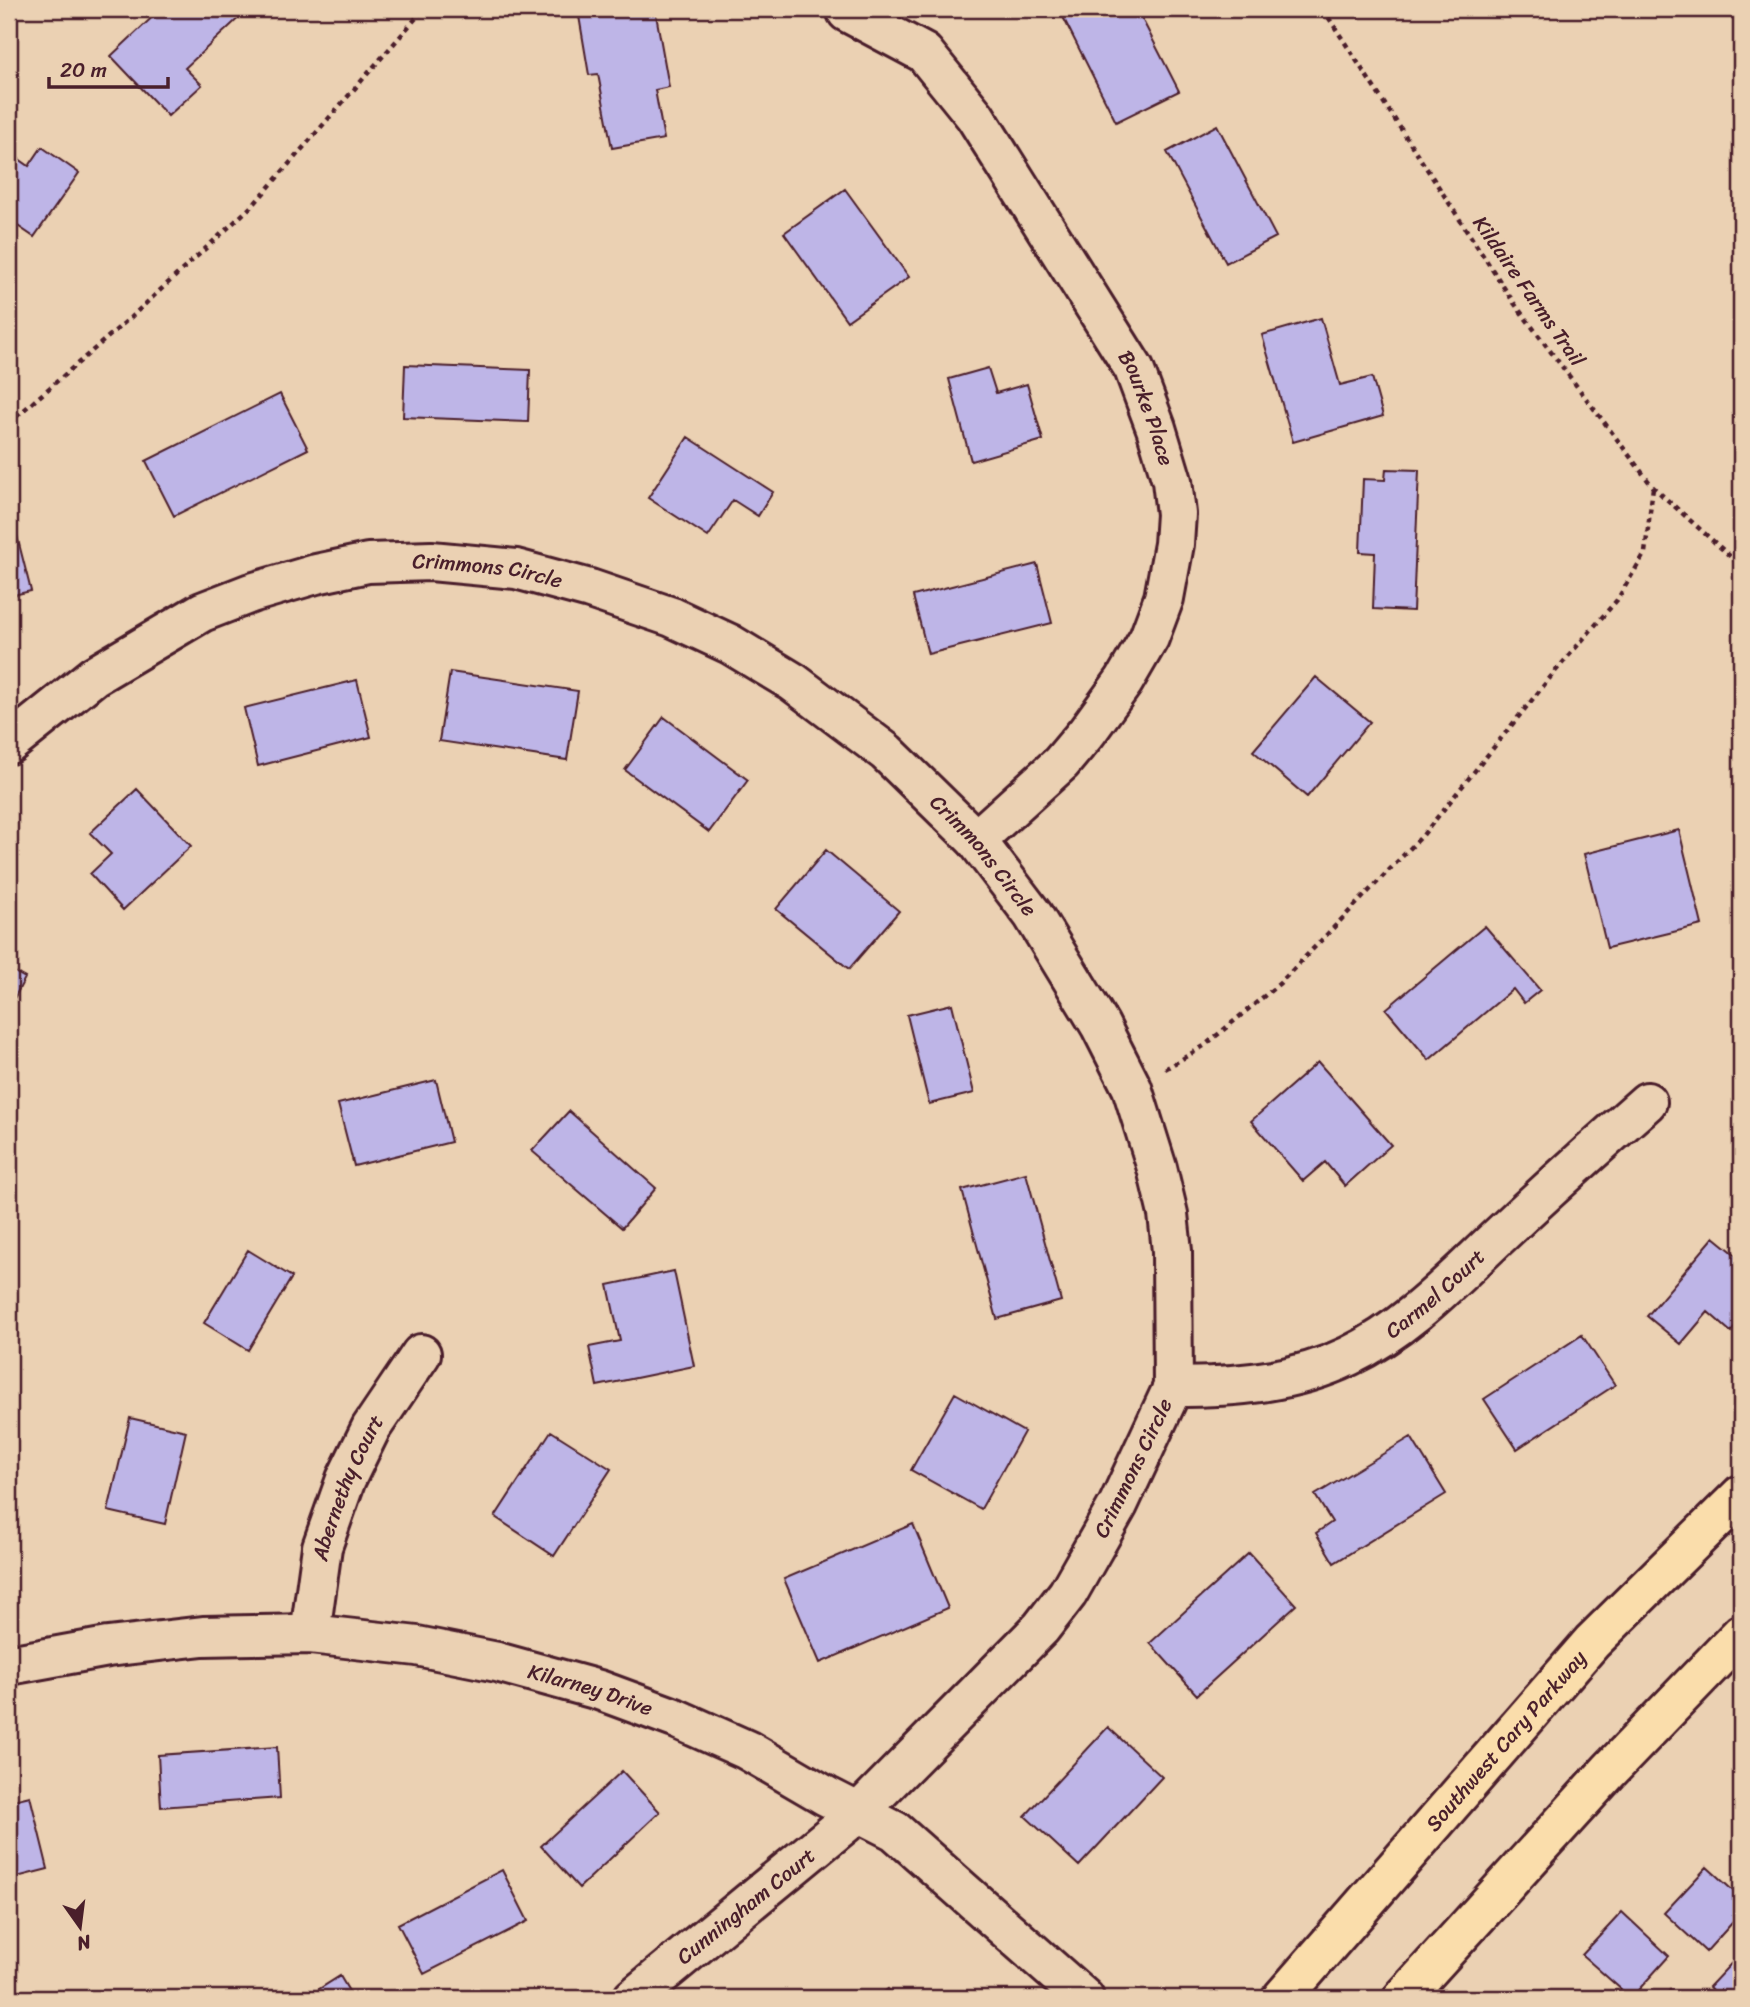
<svg xmlns="http://www.w3.org/2000/svg" width="1750" height="2007" viewBox="0 0 1750 2007" font-family="Sriracha,sans-serif">
<rect width="100%" height="100%" fill="#ebd1b3"/>
<filter id="ink" filterUnits="userSpaceOnUse"><feTurbulence type="fractalNoise" baseFrequency=".0143" numOctaves="2"/><feDisplacementMap in="SourceGraphic" scale="14" xChannelSelector="R" yChannelSelector="G"/><feConvolveMatrix kernelMatrix="1 2 1 2 8 2 1 2 1" color-interpolation-filters="sRGB"/></filter>
<g filter="url(#ink)">
<path fill="#beb5e7" stroke="#4a1f2b" stroke-width="2" d="M 161,9 L 240,9 L 244,13 L 185,68 L 202,85 L 168,116 L 111,56 Z
M 620,9 L 655,9 L 669,87 L 655,90 L 664,139 L 612,148 L 598,74 L 589,75 L 579,16 Z
M 1059,9 L 1137,9 L 1179,91 L 1116,122 Z
M 1217,125 L 1276,237 L 1226,263 L 1167,152 Z
M 42,147 L 79,173 L 34,237 L 9,220 L 9,152 L 29,166 Z
M 845,189 L 909,277 L 847,321 L 784,233 Z
M 1321,318 L 1340,385 L 1372,377 L 1383,416 L 1293,442 L 1262,335 Z
M 405,365 L 530,370 L 528,422 L 403,417 Z
M 988,368 L 996,393 L 1027,384 L 1043,440 L 971,461 L 949,379 Z
M 280,394 L 308,449 L 174,516 L 146,461 Z
M 688,437 L 773,492 L 758,516 L 733,500 L 708,537 L 648,498 Z
M 1386,469 L 1419,470 L 1413,611 L 1373,609 L 1375,553 L 1360,552 L 1363,479 L 1385,480 Z
M 15,528 L 31,591 L 9,596 L 9,530 Z
M 1037,564 L 1052,623 L 928,654 L 913,596 Z
M 450,672 L 578,691 L 567,760 L 439,741 Z
M 1316,677 L 1370,722 L 1307,797 L 1253,751 Z
M 357,680 L 371,737 L 258,766 L 244,708 Z
M 664,717 L 748,780 L 709,832 L 625,770 Z
M 137,789 L 191,846 L 123,910 L 90,874 L 111,854 L 90,833 Z
M 1679,830 L 1702,925 L 1607,948 L 1584,854 Z
M 826,850 L 899,911 L 849,969 L 776,909 Z
M 1485,926 L 1540,990 L 1524,1003 L 1513,989 L 1429,1060 L 1386,1009 Z
M 9,969 L 25,978 L 9,1008 Z
M 952,1004 L 974,1093 L 929,1104 L 907,1015 Z
M 1318,1062 L 1391,1145 L 1345,1186 L 1325,1162 L 1303,1181 L 1251,1121 Z
M 436,1080 L 451,1142 L 354,1166 L 338,1104 Z
M 569,1111 L 656,1188 L 622,1228 L 532,1151 Z
M 1026,1173 L 1061,1301 L 997,1319 L 962,1190 Z
M 1714,1237 L 1741,1259 L 1741,1319 L 1731,1332 L 1708,1312 L 1681,1344 L 1647,1316 Z
M 248,1250 L 292,1277 L 248,1350 L 204,1323 Z
M 674,1271 L 694,1366 L 597,1386 L 589,1347 L 620,1341 L 608,1285 Z
M 1582,1335 L 1615,1385 L 1517,1449 L 1484,1399 Z
M 955,1393 L 1024,1432 L 981,1509 L 911,1470 Z
M 130,1418 L 186,1431 L 165,1524 L 108,1511 Z
M 551,1431 L 611,1469 L 554,1556 L 495,1517 Z
M 1411,1437 L 1446,1494 L 1334,1563 L 1316,1533 L 1332,1522 L 1315,1495 Z
M 913,1524 L 948,1608 L 820,1663 L 784,1579 Z
M 1249,1553 L 1296,1605 L 1197,1695 L 1150,1643 Z
M 1108,1727 L 1162,1777 L 1079,1866 L 1025,1816 Z
M 277,1747 L 280,1798 L 161,1807 L 158,1755 Z
M 622,1771 L 660,1812 L 579,1888 L 541,1846 Z
M 30,1796 L 48,1869 L 9,1879 L 9,1801 Z
M 1707,1867 L 1741,1898 L 1741,1913 L 1706,1952 L 1664,1913 Z
M 502,1870 L 528,1921 L 424,1974 L 398,1924 Z
M 1622,1912 L 1669,1956 L 1631,1998 L 1582,1955 Z
M 1741,1953 L 1741,1998 L 1721,1998 L 1709,1987 Z
M 340,1976 L 353,1998 L 305,1998 Z
M 888,1989 L 895,1998 L 876,1998 Z
M 1670,1990 L 1678,1998 L 1662,1998 Z"/>
<g fill="none" stroke-linecap="round" stroke-linejoin="round">
<g stroke="#4a1f2b" stroke-width="44">
<g id="minor">
<path id="s1" d="M 847,12 L 924,53 L 975,116 L 1134,369 L 1156,428 L 1172,481 L 1176,514 L 1174,544 L 1164,598 L 1149,638 L 1124,681 L 1087,732 L 1061,763 L 976,840"/>
<path id="s2" d="M 9,744 L 94,676 L 202,612 L 251,593 L 316,574 L 368,563 L 431,561 L 516,569 L 590,589 L 672,617 L 730,644 L 793,682 L 886,752 L 976,840 L 1033,915 L 1100,1025 L 1132,1088 L 1157,1168 L 1168,1214 L 1172,1251 L 1173,1387 L 1118,1505 L 1068,1593 L 1041,1628 L 859,1812 L 633,1998"/>
<path id="s3" d="M 1173,1387 C 1233,1387 1294,1383 1349,1356 C 1406,1329 1452,1280 1498,1237 C 1547,1191 1597,1146 1647,1102"/>
<path id="s4" d="M 310,1634 L 322,1547 L 346,1479 L 371,1428 L 421,1354"/>
<path id="s5" d="M 9,1665 L 108,1647 L 203,1636 L 310,1634 L 417,1646 L 497,1662 L 599,1690 L 675,1718 L 747,1750 L 826,1796 L 895,1831 L 1084,1998"/>
</g>
</g>
<g stroke="#4a1f2b" stroke-width="44">
<g id="major">
<path id="s6" d="M 1282,1998 L 1592,1642 L 1741,1495"/>
<path d="M 1403,1998 L 1609,1771 L 1741,1634"/>
</g>
</g>
<path stroke="#4a1f2b" stroke-width="4.5" stroke-dasharray="5 5" stroke-linecap="butt" d="M 1323,9 L 1514,303 L 1653,487 L 1741,566
M 9,423 L 131,317 L 255,203 L 424,9
M 1165,1069 L 1204,1046 L 1280,983 L 1423,835 L 1553,674 L 1617,600 L 1645,553 L 1653,487"/>
<use href="#minor" stroke="#ebd1b3" stroke-width="38"/>
<use href="#major" stroke="#faddab" stroke-width="38"/>
</g>
</g>
<g text-anchor="middle" dominant-baseline="central" stroke-width="7" stroke-linejoin="round" paint-order="stroke">
<g font-size="21" fill="#4a1f2b" stroke="#ebd1b3">
<text transform="translate(1529 291) rotate(55)">Kildaire Farms Trail</text>
<text stroke="none"><textPath href="#s1" startOffset="508">Bourke Place</textPath></text>
<text stroke="none"><textPath href="#s2" startOffset="528">Crimmons Circle</textPath></text>
<text stroke="none"><textPath href="#s2" startOffset="1116">Crimmons Circle</textPath></text>
<text stroke="none"><textPath href="#s3" startOffset="287">Carmel Court</textPath></text>
<text transform="translate(1133 1468) rotate(-64)">Crimmons Circle</text>
<text stroke="none"><textPath href="#s4" startOffset="152">Abernethy Court</textPath></text>
<text stroke="none"><textPath href="#s5" startOffset="590">Kilarney Drive</textPath></text>
<text stroke="none"><textPath href="#s6" startOffset="341">Southwest Cary Parkway</textPath></text>
<text transform="translate(746 1906) rotate(-39)">Cunningham Court</text>
</g>
</g>
<rect width="1750" height="2007" fill="none" stroke="#ebd1b3" stroke-width="35"/>
<rect x="18" y="18" width="1715" height="1972" fill="none" stroke="#4a1f2b" stroke-width="2.5" filter="url(#ink)"/>
<g transform="translate(80 1927) rotate(166)" stroke="#ebd1b3" stroke-width="5" paint-order="stroke">
<path d="M0-5L12 26L0 18L-12 26Z" fill="#4a1f2b"/>
<text y="-10" font-size="19" font-weight="bold" text-anchor="middle" fill="#4a1f2b">N</text>
</g>
<path d="M49 77v10h119v-10" fill="none" stroke="#4a1f2b" stroke-width="3.5"/>
<text x="60" y="77" font-size="21" fill="#4a1f2b" stroke="#ebd1b3" stroke-width="5" paint-order="stroke">20 m</text>
</svg>
